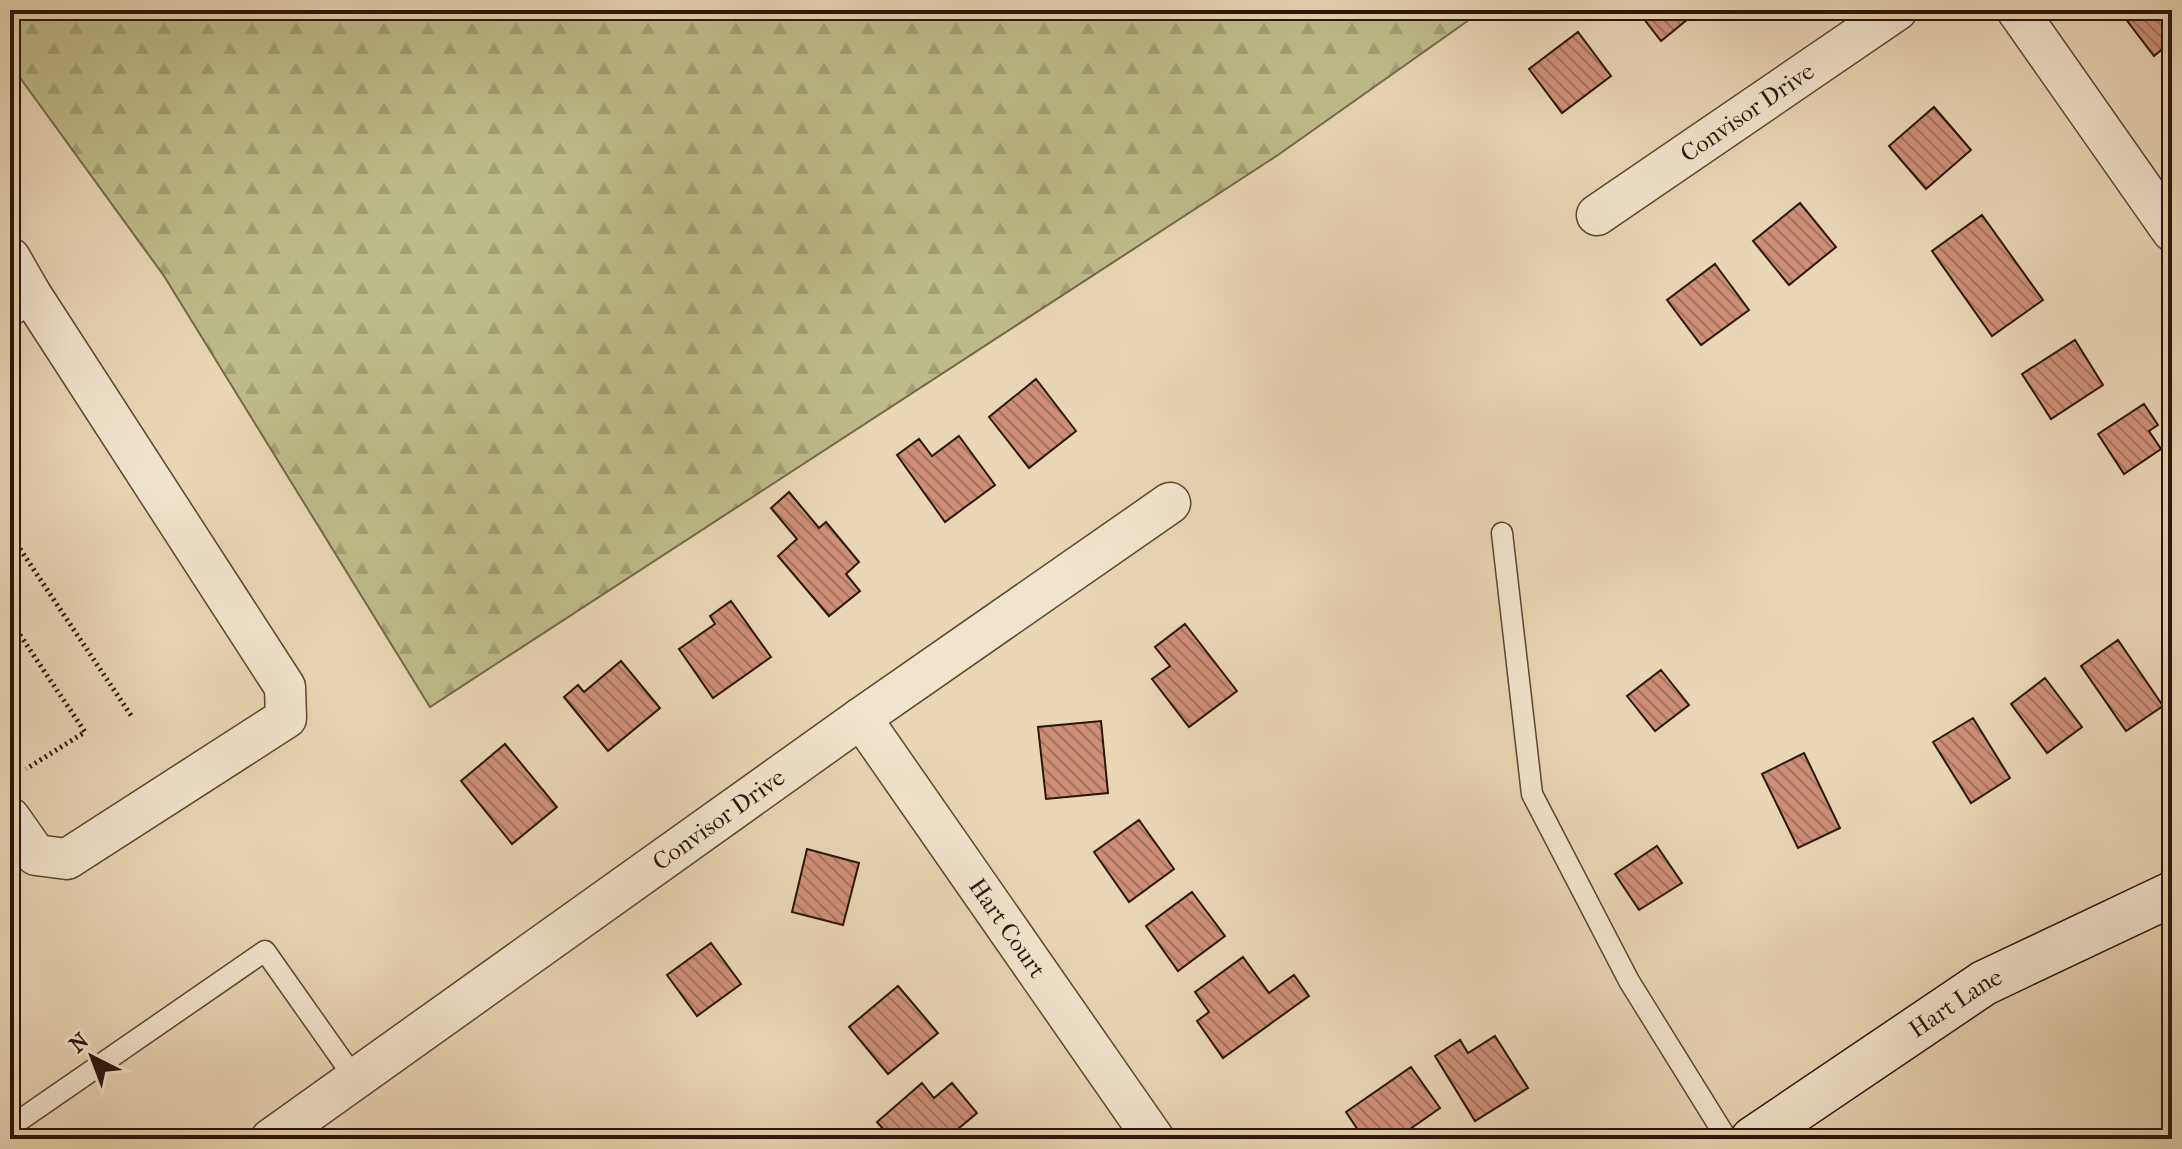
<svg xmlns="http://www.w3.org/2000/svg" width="2182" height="1149" viewBox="0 0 2182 1149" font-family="'IM FELL French Canon',serif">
<defs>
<pattern id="forest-firs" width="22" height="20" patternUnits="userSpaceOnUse" patternTransform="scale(2)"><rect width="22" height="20" fill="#bdbc88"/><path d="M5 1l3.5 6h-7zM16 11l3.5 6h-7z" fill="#a2a174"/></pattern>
<pattern id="building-back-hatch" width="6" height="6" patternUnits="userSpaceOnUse" patternTransform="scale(2)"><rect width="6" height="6" fill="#ce8f76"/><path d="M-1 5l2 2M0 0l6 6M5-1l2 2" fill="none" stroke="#a7745f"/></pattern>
</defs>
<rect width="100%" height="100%" fill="#e9d6b3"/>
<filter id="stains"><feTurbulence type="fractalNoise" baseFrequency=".0025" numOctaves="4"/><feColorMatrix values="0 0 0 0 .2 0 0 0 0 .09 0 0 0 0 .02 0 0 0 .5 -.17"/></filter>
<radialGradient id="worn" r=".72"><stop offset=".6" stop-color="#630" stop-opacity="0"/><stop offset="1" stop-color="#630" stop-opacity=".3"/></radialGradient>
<path fill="url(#forest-firs)" stroke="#736a4a" stroke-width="2" d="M 10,10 L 1483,10 L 1278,155 L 430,707 L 164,276 L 10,64 Z"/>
<path fill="url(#building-back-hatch)" stroke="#29170d" stroke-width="2" d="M 1637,10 L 1699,10 L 1661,41 Z
M 2135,10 L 2172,10 L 2172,41 L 2154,56 L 2125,18 Z
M 1578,32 L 1611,76 L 1562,113 L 1529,69 Z
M 1934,107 L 1971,150 L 1926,189 L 1889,146 Z
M 1800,203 L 1836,247 L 1789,285 L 1753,241 Z
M 1982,215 L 2043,300 L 1992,336 L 1932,251 Z
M 1715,264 L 1749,310 L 1701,345 L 1667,300 Z
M 2075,340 L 2103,385 L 2051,419 L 2022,374 Z
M 1036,379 L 1076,431 L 1029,468 L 989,417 Z
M 2144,404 L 2158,425 L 2149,431 L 2161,449 L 2124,474 L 2098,434 Z
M 959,436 L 995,485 L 945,522 L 897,455 L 919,439 L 932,456 Z
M 789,492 L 819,528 L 826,522 L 859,562 L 846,574 L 860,591 L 829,616 L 778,556 L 797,539 L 771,508 Z
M 731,601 L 771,657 L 713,698 L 679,649 L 715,624 L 710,616 Z
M 1185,624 L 1237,691 L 1189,727 L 1152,679 L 1170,666 L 1155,647 Z
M 2118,640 L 2163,706 L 2126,731 L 2081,666 Z
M 621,661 L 660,708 L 608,751 L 564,697 L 578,685 L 584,692 Z
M 1661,670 L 1689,705 L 1655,731 L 1627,696 Z
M 2045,678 L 2082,727 L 2047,753 L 2011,704 Z
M 1973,718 L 2010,778 L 1971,803 L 1933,742 Z
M 1101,721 L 1108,793 L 1046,799 L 1038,727 Z
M 505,744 L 557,807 L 512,844 L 461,781 Z
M 1804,753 L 1840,828 L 1798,848 L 1762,774 Z
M 1139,820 L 1174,869 L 1129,902 L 1094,852 Z
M 1657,846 L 1682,883 L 1639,910 L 1615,874 Z
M 807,849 L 859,863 L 843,925 L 792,912 Z
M 1192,892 L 1225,936 L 1178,971 L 1146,926 Z
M 711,943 L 741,984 L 697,1016 L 667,975 Z
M 1243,957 L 1269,993 L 1294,975 L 1309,996 L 1223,1058 L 1197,1021 L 1209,1012 L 1195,992 Z
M 898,986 L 938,1033 L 888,1074 L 849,1027 Z
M 1495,1036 L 1528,1088 L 1475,1121 L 1435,1056 L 1460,1040 L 1468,1053 Z
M 1411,1067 L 1440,1108 L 1406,1132 L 1411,1139 L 1364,1139 L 1346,1112 Z
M 922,1083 L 934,1098 L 952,1083 L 977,1113 L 946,1139 L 892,1139 L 877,1122 Z"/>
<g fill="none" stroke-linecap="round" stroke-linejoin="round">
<g stroke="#594736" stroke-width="23">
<path id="lane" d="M 1502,533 L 1532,794 L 1629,981 L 1727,1139
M 10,1127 L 265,951 L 356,1080"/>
</g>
<g stroke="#594736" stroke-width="43">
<g id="street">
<path d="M 2017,10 L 2172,231"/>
<path id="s1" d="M 1597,215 L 1897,10"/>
<path d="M 10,258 L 30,293 L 10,305"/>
<path id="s2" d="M 861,718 L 1154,1139"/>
<path d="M 10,818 L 36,855 L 67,859 L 286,718 L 285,687 L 30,293"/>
<path id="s3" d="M 271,1139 L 861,718 L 1170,503"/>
</g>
</g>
<g stroke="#29170d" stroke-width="47">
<g id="secondary">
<path id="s4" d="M 1753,1139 L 1984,983 L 2172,894"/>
</g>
</g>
<path stroke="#29170d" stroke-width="5" stroke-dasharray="2 4" stroke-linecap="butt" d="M 10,353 L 17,364 L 10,368
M 10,534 L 132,717
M 10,620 L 85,732 L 26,769"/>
<use href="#lane" stroke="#f1e4ce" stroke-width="20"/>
<use href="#street" stroke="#f1e4ce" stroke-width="40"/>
<use href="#secondary" stroke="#f1e4ce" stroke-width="44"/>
</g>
<g text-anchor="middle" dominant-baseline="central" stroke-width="7" stroke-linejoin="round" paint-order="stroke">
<g font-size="24" fill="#29170d" stroke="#f1e4ce">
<text stroke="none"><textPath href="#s1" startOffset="182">Convisor Drive</textPath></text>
<text stroke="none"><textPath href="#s3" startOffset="550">Convisor Drive</textPath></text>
<text stroke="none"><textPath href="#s2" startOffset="256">Hart Court</textPath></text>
<text stroke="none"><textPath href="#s4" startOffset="244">Hart Lane</textPath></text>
</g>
</g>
<rect width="2182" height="1149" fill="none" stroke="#e9d6b3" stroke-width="40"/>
<rect x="12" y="12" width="2158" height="1125" fill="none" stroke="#29170d" stroke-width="4"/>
<rect x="20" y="20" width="2142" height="1109" fill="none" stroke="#29170d" stroke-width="2"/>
<g transform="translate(92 1057) rotate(318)" stroke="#f1e4ce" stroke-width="6" paint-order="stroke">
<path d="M0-6L14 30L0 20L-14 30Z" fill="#29170d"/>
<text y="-12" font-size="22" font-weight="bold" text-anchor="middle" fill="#29170d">N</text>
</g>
<rect width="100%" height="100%" filter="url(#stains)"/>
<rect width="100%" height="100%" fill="url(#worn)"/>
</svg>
